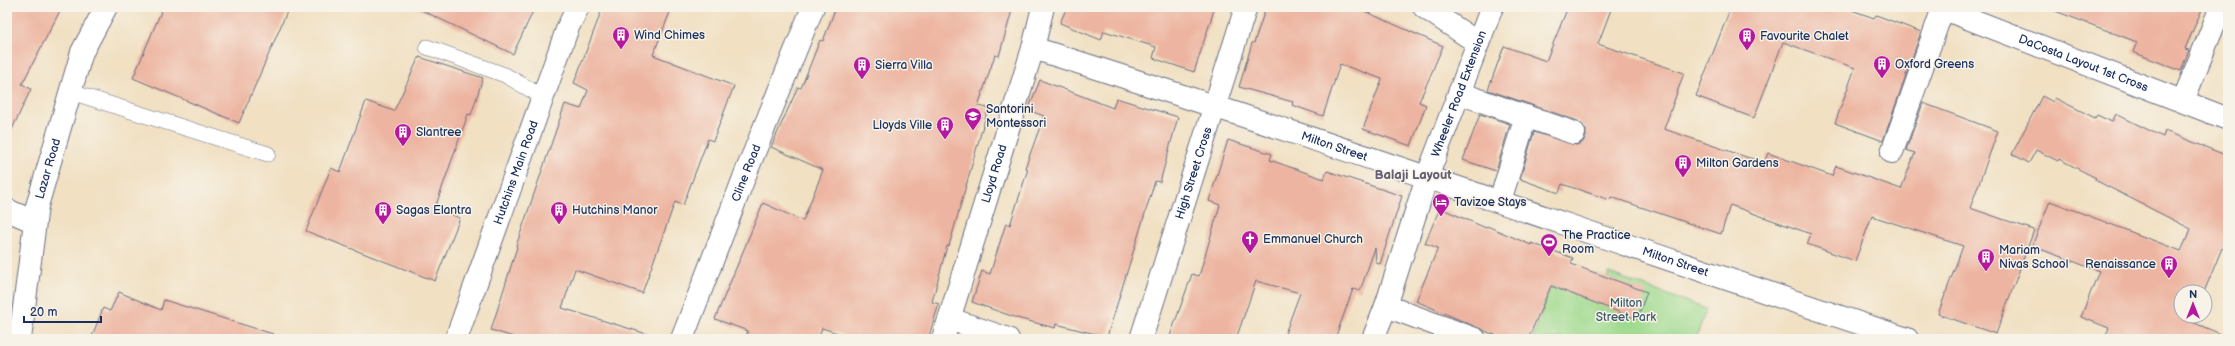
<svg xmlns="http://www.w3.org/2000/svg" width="2235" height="346" viewBox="0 0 2235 346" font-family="'Balsamiq Sans',sans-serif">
<rect width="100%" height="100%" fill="#f7f3e8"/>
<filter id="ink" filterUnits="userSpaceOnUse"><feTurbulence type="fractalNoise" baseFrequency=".025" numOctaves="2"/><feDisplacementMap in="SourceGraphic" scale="8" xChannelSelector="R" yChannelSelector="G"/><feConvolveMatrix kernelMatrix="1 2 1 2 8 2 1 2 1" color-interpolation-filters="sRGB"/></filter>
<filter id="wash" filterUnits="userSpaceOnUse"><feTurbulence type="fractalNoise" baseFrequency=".012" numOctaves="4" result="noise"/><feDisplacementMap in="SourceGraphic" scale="16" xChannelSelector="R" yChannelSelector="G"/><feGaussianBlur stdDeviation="0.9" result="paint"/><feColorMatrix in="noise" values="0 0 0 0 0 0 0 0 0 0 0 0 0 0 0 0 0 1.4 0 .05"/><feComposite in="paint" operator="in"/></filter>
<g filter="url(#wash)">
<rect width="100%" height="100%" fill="#f1e0c2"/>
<path fill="#9fda8e" stroke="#5d8476" d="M 1609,273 L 1706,309 L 1696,339 L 1532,339 L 1551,286 L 1598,303 Z"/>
<g id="blocks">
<path fill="#edb5a1" d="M 7,7 L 62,7 L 22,84 L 31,89 L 7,140 Z
M 163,7 L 289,7 L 239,123 L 133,78 Z
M 415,7 L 535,7 L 513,54 Z
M 603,7 L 672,7 L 653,55 L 734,86 L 713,141 L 708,139 L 683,205 L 675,202 L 642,293 L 575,269 L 562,308 L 647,334 L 647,339 L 520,339 L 491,330 L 517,247 L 516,246 L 565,104 L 581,109 L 588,90 L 574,83 Z
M 836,7 L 1013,7 L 999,56 L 995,55 L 978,106 L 988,108 L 949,246 L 947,246 L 932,302 L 939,304 L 928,339 L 856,339 L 822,328 L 818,339 L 745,339 L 748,331 L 715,319 L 763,203 L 803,221 L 823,170 L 771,147 L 798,87 L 801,88 L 820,40 L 823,41 Z
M 1067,7 L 1215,7 L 1194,72 L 1153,58 L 1156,47 L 1104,31 L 1101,40 L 1060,23 Z
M 1266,7 L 1355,7 L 1443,46 L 1419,102 L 1426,105 L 1411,146 L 1363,129 L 1382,79 L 1340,64 L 1323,116 L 1292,105 L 1293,102 L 1239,87 L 1252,43 L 1254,43 Z
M 1568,7 L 1612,7 L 1598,44 L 1684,73 L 1664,129 L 1764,163 L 1768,153 L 1832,176 L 1836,166 L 1901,189 L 1915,153 L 1906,150 L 1923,103 L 1998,131 L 1970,208 L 2034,230 L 1996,334 L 1938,314 L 1963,246 L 1872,216 L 1855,261 L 1807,244 L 1811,234 L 1730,205 L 1721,234 L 1611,197 L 1610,200 L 1562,184 L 1559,193 L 1520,179 L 1534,132 L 1576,145 L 1582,143 L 1586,137 L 1586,130 L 1578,121 L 1488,90 L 1504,46 L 1546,61 Z
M 1731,7 L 1843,7 L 1874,18 L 1876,15 L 1921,32 L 1883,141 L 1835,123 L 1855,68 L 1783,42 L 1754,118 L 1696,96 Z
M 2051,7 L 2203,7 L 2185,49 L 2189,50 L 2181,71 L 2133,52 L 2137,42 L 2050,9 Z
M 419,57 L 483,78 L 471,115 L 468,114 L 435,208 L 460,218 L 435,281 L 306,231 L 331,168 L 340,172 L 366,101 L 394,111 Z
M 1040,80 L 1113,108 L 1116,98 L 1178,117 L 1160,182 L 1155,181 L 1107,337 L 1056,324 L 1055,328 L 1017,318 L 972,302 L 982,271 L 990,274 L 1006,223 L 1010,225 L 1028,169 L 1025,168 L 1044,116 L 1028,110 Z
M 2042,96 L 2053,102 L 2055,98 L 2095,118 L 2097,115 L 2112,122 L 2116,114 L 2163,137 L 2165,131 L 2228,156 L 2228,251 L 2222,248 L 2204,292 L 2181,292 L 2181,316 L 2194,316 L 2192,322 L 2228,337 L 2228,339 L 2104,339 L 2109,328 L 2081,317 L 2099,271 L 2032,246 L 2050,201 L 2181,251 L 2191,229 L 2095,180 L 2096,178 L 2059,159 L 2058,161 L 2036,150 L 2029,163 L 2012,154 Z
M 1480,114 L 1510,124 L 1496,171 L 1463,160 Z
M 1228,140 L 1272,154 L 1270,160 L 1324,179 L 1327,171 L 1402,196 L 1380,264 L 1376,263 L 1375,248 L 1360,291 L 1353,289 L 1335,339 L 1283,339 L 1300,293 L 1256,281 L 1236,339 L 1169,339 L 1192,274 L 1199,276 L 1220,205 L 1209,201 Z
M 1440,208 L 1486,228 L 1487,226 L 1531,245 L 1531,243 L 1573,258 L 1571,264 L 1647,292 L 1637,319 L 1551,286 L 1528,339 L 1504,339 L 1416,301 L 1438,248 L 1425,243 Z
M 119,292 L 161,310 L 164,300 L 273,334 L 272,339 L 91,339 L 103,308 L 110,311 Z"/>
</g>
</g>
<g filter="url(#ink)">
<use href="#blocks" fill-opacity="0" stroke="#666d81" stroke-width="1"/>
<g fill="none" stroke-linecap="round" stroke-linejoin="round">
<g stroke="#666d81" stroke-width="16">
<path id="service" d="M 427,47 L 505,75 L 543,97
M 71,92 L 268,154"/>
</g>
<g stroke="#666d81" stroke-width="24">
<g id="minor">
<path id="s1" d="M 1939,7 L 2228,119"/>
<path id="s2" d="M 1033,48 C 1326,140 1615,243 1907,339"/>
<path d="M 1459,93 L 1574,133"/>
<path d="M 2183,101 L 2221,7"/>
<path d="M 1892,152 L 1943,8"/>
<path d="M 1500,201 L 1526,116"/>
<path d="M 7,210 L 35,222"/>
<path d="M 1386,306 L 1475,339"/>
<path d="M 950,319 L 1008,339"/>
<path id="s3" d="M 682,339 L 747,170 L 813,7"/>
<path id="s4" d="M 943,339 L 1033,48 L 1043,7"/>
<path id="s5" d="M 1141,339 L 1246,7"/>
</g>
</g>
<g stroke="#666d81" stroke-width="24">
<g id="tertiary">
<path d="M 1424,7 L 1478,43"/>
<path id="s6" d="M 20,339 L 37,206 L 82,52 L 106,7"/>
<path id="s7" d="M 456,339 L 568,27 L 578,7"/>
<path id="s8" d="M 1373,339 L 1386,306 L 1427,177 L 1492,7"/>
</g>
</g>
<use href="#service" stroke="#fff" stroke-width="15"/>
<use href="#minor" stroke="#fff" stroke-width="22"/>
<use href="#tertiary" stroke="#fff" stroke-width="22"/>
</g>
</g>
<defs>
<g id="building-pin" transform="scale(0.9)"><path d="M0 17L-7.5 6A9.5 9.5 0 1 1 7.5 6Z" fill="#b5179e" stroke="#f7f3e8"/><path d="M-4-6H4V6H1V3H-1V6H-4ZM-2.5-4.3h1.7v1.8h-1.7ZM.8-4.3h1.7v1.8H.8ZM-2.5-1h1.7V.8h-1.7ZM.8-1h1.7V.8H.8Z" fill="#fff"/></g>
<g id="school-pin" transform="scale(0.9)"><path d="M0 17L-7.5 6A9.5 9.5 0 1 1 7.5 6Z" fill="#b5179e" stroke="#f7f3e8"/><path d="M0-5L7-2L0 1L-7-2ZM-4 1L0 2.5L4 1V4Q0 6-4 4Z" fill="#fff"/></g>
<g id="hotel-pin" transform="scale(0.9)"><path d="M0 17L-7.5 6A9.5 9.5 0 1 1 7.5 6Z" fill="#b5179e" stroke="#f7f3e8"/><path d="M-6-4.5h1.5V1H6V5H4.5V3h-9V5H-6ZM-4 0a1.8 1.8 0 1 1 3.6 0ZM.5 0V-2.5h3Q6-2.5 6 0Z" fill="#fff"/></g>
<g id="church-pin" transform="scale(0.9)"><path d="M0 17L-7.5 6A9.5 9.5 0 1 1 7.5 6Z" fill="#b5179e" stroke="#f7f3e8"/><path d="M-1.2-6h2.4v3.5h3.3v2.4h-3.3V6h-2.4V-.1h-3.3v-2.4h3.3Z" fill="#fff"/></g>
<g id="stadium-pin" transform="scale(0.9)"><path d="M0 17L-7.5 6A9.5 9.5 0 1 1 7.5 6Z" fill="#b5179e" stroke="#f7f3e8"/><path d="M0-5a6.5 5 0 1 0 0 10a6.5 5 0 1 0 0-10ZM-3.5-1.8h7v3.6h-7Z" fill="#fff"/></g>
</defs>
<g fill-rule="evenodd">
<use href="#building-pin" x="621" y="35"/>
<use href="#building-pin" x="1747" y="36"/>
<use href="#building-pin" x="1882" y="64"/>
<use href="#building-pin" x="862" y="65"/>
<use href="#school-pin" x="973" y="116"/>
<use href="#building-pin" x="945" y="125"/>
<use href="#building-pin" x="403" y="132"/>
<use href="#building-pin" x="1683" y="163"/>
<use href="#hotel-pin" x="1441" y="202"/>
<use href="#building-pin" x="383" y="210"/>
<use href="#building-pin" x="559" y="210"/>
<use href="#church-pin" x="1250" y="239"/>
<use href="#stadium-pin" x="1549" y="242"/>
<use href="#building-pin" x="1986" y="257"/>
<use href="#building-pin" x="2169" y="264"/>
</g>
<g text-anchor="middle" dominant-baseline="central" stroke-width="3" stroke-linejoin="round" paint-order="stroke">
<g font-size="12" fill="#1b2f5e" stroke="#f7f3e8" text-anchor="start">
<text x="634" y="35">Wind Chimes</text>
<text x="1760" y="36">Favourite Chalet</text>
<text x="1895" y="64">Oxford Greens</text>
<text x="875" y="65">Sierra Villa</text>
<text x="986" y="109">Santorini<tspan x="986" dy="14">Montessori</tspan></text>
<text x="932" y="125" text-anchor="end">Lloyds Ville</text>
<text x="416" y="132">Slantree</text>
<text x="1696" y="163">Milton Gardens</text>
<text x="1454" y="202">Tavizoe Stays</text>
<text x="396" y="210">Sagas Elantra</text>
<text x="572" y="210">Hutchins Manor</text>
<text x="1562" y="235">The Practice<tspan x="1562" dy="14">Room</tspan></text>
<text x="1263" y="239">Emmanuel Church</text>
<text x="1999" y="250">Mariam<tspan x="1999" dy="14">Nivas School</tspan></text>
<text x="2156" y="264" text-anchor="end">Renaissance</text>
</g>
<g font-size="12" fill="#1b2f5e" stroke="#f7f3e8">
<text stroke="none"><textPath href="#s1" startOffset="155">DaCosta Layout 1st Cross</textPath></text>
<text stroke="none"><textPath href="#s8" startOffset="260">Wheeler Road Extension</textPath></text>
<text stroke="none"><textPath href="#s2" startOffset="317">Milton Street</textPath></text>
<text stroke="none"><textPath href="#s6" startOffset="173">Lazar Road</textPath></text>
<text stroke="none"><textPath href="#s7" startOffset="177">Hutchins Main Road</textPath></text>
<text stroke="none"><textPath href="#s3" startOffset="178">Cline Road</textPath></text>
<text stroke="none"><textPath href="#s4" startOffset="173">Lloyd Road</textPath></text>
<text stroke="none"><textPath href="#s5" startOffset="174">High Street Cross</textPath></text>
<text stroke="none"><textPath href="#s2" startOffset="677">Milton Street</textPath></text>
</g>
<g font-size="12" fill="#3c5a6a" stroke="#f7f3e8">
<text x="1626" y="303">Milton<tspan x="1626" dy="14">Street Park</tspan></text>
</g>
<g font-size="13" font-weight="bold" fill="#645e75" stroke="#f7f3e8">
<text x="1413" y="175">Balaji Layout</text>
</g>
</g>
<rect width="2235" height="346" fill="none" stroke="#f7f3e8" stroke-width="24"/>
<g transform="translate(2193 304)"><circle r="19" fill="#f7f3e8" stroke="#9fa5b1"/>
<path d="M0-3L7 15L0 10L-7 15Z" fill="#b5179e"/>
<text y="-6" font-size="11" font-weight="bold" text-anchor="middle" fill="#1b2f5e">N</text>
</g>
<path d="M24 316v6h77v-6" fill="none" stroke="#1b2f5e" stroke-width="2"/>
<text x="30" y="316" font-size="12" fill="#1b2f5e" stroke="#f7f3e8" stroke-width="3" paint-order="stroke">20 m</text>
</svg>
